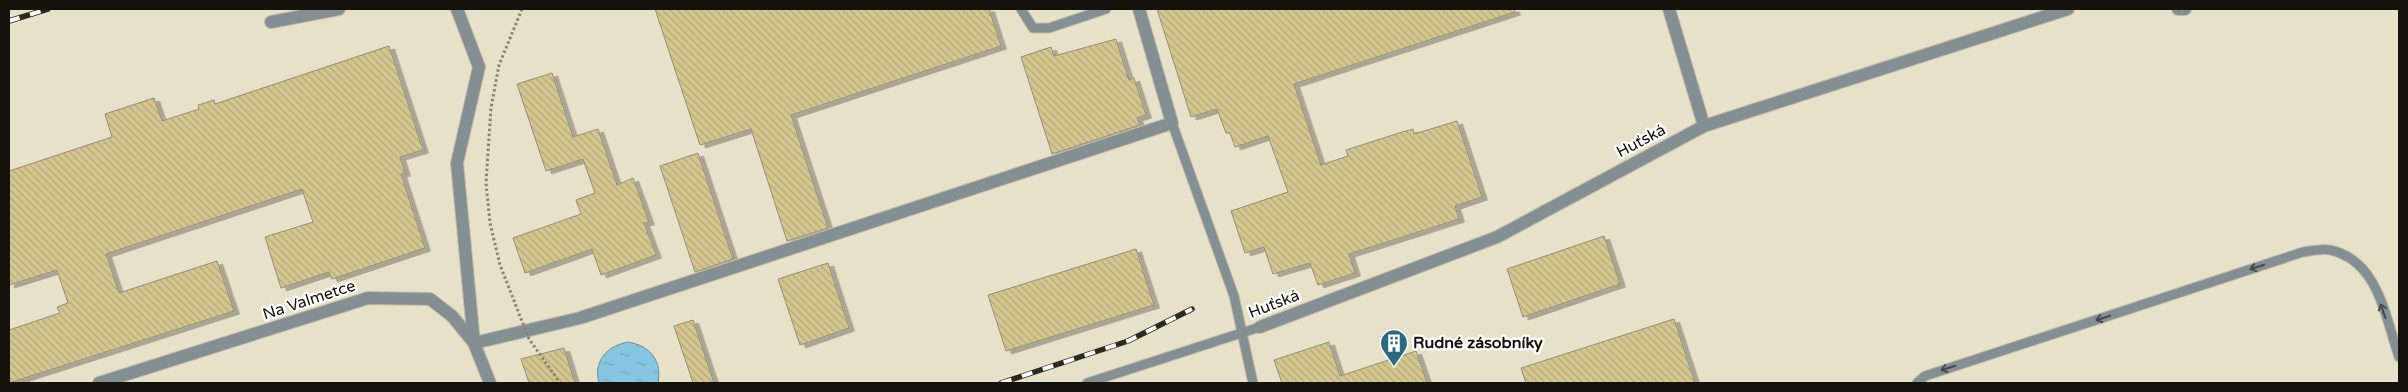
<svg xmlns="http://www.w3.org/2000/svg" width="2408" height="392" viewBox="0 0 2408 392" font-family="'Varela Round',sans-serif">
<defs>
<pattern id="water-ripples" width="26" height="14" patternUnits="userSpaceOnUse" patternTransform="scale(1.25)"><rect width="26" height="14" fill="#87c6e0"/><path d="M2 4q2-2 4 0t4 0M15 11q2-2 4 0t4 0" fill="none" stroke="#74a9bf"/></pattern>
<pattern id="building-back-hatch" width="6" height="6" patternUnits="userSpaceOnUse" patternTransform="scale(1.25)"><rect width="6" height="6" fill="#d4c68f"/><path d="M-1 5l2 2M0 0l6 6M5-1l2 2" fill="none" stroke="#b5a97a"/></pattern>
<filter id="shadow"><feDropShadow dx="5.5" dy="3" stdDeviation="0" flood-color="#0004"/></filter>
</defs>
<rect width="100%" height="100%" fill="#e8e1c9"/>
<path fill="url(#water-ripples)" stroke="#6490a0" d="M 628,342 C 651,346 662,361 658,383 L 599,383 C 593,361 607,346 628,342 Z"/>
<path fill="url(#building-back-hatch)" stroke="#948e78" filter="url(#shadow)" d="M 655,9 L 989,9 L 1001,46 L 791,115 L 828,228 L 787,241 L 751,129 L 700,145 Z
M 1157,9 L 1514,9 L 1515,12 L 1294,84 L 1321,165 L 1348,156 L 1346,150 L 1399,133 L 1413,129 L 1414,134 L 1457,121 L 1482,197 L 1455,206 L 1459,219 L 1349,254 L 1355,273 L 1318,285 L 1310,263 L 1273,274 L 1264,247 L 1245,253 L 1231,211 L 1288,192 L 1268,136 L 1235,147 L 1230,133 L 1226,133 L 1217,109 L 1191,117 Z
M 1116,39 L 1129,80 L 1134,78 L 1146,115 L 1137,118 L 1140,125 L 1052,154 L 1021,57 L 1051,47 L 1054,56 Z
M 389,46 L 423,150 L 400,157 L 405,173 L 401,174 L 425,248 L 332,279 L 329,272 L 281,288 L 265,237 L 313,222 L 302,189 L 106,254 L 119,293 L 217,261 L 234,311 L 9,383 L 9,330 L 60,313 L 57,307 L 68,303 L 57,270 L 9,285 L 9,171 L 112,137 L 105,114 L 154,98 L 162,121 L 199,109 L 198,105 L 214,100 L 215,104 Z
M 552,73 L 573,137 L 598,129 L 617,185 L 633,178 L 649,222 L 644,223 L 656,255 L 601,275 L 592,249 L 525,273 L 513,238 L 581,214 L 576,200 L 595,193 L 583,159 L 546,171 L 517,84 Z
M 698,153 L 733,259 L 695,272 L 660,166 Z
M 1604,236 L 1620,284 L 1523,317 L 1507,269 Z
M 1136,249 L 1154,305 L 1006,351 L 988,295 Z
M 828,263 L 849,328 L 800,345 L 778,279 Z
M 1674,319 L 1695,383 L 1526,383 L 1521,368 Z
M 693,320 L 714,383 L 693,383 L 674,326 Z
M 1329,342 L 1340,376 L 1416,351 L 1427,383 L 1282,383 L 1274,360 Z
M 564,348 L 575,383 L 529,383 L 521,359 Z"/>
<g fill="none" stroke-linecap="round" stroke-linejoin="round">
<g stroke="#c2bca7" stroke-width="11">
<path id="lane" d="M 1021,9 L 1033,28 L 1049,28 L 1106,9
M 1172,123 L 1234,296 L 1253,383
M 1087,383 L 1260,327
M 1917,383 L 1925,376 L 2303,252 C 2311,251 2322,248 2330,250 C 2378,260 2385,316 2399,357"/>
</g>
<g stroke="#c2bca7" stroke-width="14">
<path id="street" d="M 457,9 L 479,67 L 457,163 L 474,343 L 580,318 L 1172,123 L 1139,9
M 1669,9 L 1704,126
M 2178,9 L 2185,9
M 271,22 L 339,9
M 1260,327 L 1497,237 L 1704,126 L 2068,9
M 99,383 L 368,298 L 430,299 L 452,316 L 474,343 L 490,383"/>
</g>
<use href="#lane" stroke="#848f94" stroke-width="9"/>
<use href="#street" stroke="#848f94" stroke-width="12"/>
<g stroke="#2c2a20" stroke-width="5.5">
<path id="rail" d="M 9,21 L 48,9
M 1001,383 L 1128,341 L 1192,309"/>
</g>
<use href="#rail" stroke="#fff" stroke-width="4" stroke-dasharray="11" stroke-linecap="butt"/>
<path stroke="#888473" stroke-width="3" stroke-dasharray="2.5 2.5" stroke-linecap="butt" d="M 522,9 L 499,65 L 491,108 L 486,183 L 490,223 L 500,265 L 529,339 L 560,383"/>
</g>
<defs><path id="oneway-shaft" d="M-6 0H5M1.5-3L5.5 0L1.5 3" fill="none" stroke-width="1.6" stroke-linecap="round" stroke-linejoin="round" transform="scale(1.25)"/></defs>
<g stroke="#464a48">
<use href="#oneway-shaft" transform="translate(2257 267) rotate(162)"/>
<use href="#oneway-shaft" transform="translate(2383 311) rotate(-109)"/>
<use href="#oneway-shaft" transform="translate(2103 318) rotate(162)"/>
<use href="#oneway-shaft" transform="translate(1948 368) rotate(162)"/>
</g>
<defs>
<g id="building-pin" transform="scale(1.4375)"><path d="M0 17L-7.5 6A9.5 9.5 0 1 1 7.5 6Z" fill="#2d6a81" stroke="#fff"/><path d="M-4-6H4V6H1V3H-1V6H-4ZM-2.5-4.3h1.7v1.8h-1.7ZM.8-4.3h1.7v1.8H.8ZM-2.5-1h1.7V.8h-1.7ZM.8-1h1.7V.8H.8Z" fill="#fff"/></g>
</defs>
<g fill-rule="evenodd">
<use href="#building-pin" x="1394" y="343"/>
</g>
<g text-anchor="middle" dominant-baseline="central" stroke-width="4.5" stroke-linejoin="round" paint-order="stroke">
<g font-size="16" fill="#14120a" stroke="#fff">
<text transform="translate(1641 141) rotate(-28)">Huťská</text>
<text transform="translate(309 300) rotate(-18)">Na Valmetce</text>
<text transform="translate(1274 304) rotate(-21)">Huťská</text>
</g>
<g font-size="16" font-weight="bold" fill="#14120a" stroke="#fff" text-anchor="start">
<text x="1413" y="343">Rudné zásobníky</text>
</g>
</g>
<rect width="2408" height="392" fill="none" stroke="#14120a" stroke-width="20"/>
</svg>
